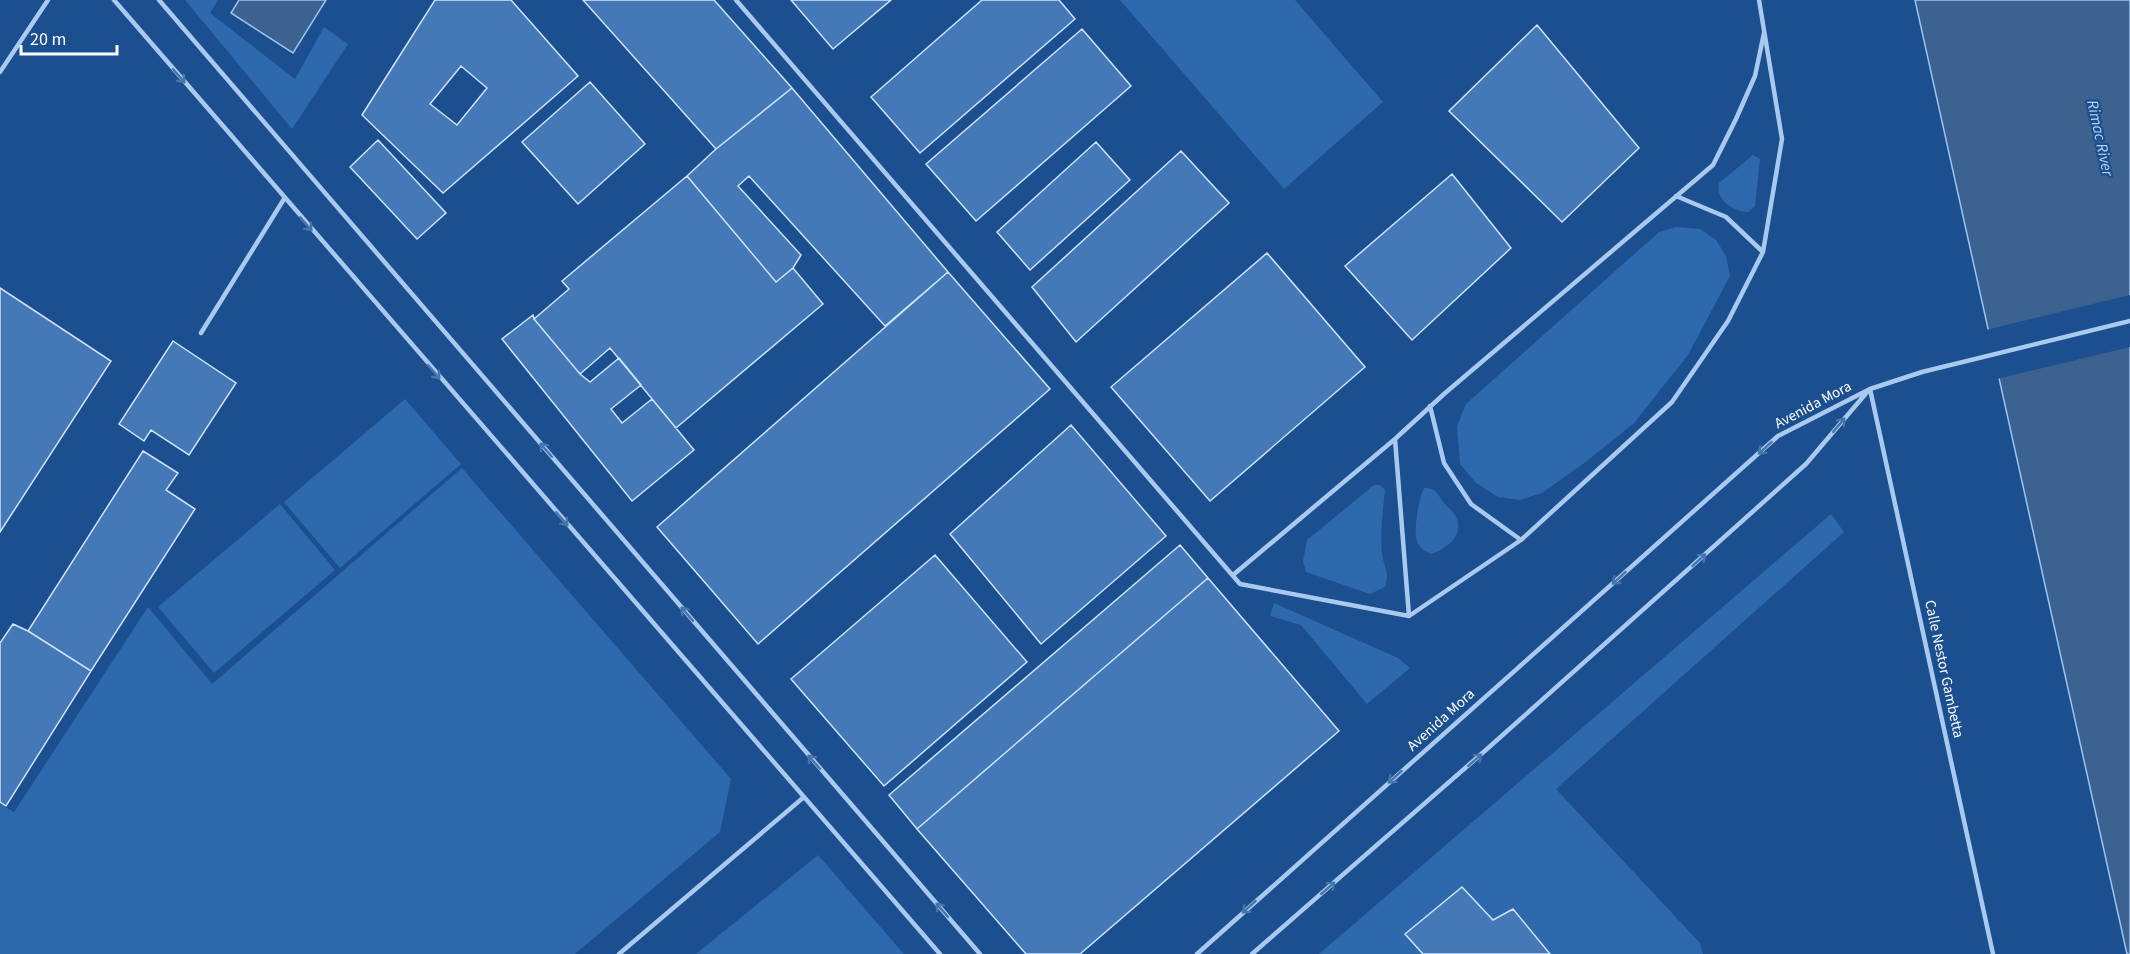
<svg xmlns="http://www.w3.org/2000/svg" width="2130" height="954" viewBox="0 0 2130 954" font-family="'Source Sans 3',sans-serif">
<rect width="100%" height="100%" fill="#1b4f8f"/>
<path fill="#2e69ad" d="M 185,0 L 218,0 L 210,13 L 295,79 L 324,27 L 348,44 L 292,129 Z
M 1120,0 L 1295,0 L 1383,102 L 1284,189 Z
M 1753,155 L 1760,159 L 1755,206 L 1748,212 C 1733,211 1715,200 1719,183 Z
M 1676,227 L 1700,229 L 1716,240 L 1726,256 L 1730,276 L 1688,355 L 1634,423 L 1587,461 L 1542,493 L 1520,500 L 1498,497 L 1476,483 L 1460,464 L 1457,426 L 1466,404 L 1659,232 Z
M 405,399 L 461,464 L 340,568 L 284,502 Z
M 462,468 L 731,779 L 720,832 L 575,954 L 0,954 L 0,804 L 14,812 L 148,607 L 212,684 Z
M 1374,485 L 1380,485 L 1385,490 C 1383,511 1380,532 1382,554 C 1384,568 1390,571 1385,587 L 1370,594 L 1306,572 L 1303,561 L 1307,540 Z
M 1424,488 C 1438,488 1437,495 1445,504 C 1448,508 1453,511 1455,515 C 1466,534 1447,549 1431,554 C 1425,551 1419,548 1417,541 C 1413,530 1419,498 1424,488 Z
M 280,504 L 335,570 L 214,673 L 158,607 Z
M 1831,514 L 1844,532 L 1556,789 L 1700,943 L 1703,954 L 1319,954 Z
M 1274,603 L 1398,658 L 1410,668 L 1367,704 L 1301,625 L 1270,616 Z
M 818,855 L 904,954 L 696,954 Z"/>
<path fill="#3c6290" stroke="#9cc4f0" stroke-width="1.5" d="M 239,0 L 326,0 L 293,53 L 231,13 Z
M 1915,0 L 2130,0 L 2130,954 L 2127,954 Z"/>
<path fill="#1b4f8f" d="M 2130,295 L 2130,347 L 1997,379 L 1986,330 Z"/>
<path fill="#4478b7" stroke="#cfe3fa" stroke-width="1.5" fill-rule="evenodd" d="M 435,0 L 511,0 L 578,76 L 443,193 L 362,115 ZM 461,66 L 487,88 L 457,125 L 430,104 Z
M 583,0 L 714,0 L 792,88 L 716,149 Z
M 791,0 L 891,0 L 833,49 Z
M 982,0 L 1059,0 L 1075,19 L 920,153 L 871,97 Z
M 1537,25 L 1639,148 L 1562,222 L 1449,111 Z
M 1082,29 L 1131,86 L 976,221 L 926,164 Z
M 590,82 L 645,144 L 578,204 L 522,142 Z
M 792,88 L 948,272 L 885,326 L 749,176 L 738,186 L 801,255 L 793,268 L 776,282 L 687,176 L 716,149 Z
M 378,140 L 446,213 L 417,239 L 350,167 Z
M 1096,142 L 1130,180 L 1030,270 L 997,232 Z
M 1181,151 L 1229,203 L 1076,342 L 1032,287 Z
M 1452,174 L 1511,248 L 1412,340 L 1345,266 Z
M 687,176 L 776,282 L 793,268 L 823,304 L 676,428 L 610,348 L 580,374 L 534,319 L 569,289 L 562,281 Z
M 1267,253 L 1365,367 L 1210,501 L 1111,387 Z
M 948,272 L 1050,389 L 758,644 L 657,527 Z
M 0,288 L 111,361 L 0,532 Z
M 533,315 L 534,319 L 580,374 L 590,382 L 619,358 L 641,385 L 611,409 L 622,423 L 652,399 L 694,450 L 632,501 L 502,339 Z
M 173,341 L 236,383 L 189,455 L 151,430 L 144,441 L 119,424 Z
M 1071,425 L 1166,536 L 1041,644 L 950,534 Z
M 143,451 L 178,473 L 166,490 L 195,509 L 91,671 L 28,631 Z
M 1180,545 L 1208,578 L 917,829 L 889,795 Z
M 935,555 L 1027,662 L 884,786 L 791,679 Z
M 1208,578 L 1339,731 L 1080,954 L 1026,954 L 917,829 Z
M 13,624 L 28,631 L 91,671 L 6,806 L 0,802 L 0,643 Z
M 1462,887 L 1493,920 L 1513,909 L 1550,954 L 1423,954 L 1405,934 Z"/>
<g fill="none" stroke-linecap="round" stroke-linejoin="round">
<path stroke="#a9c9ee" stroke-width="4.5" d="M 114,0 L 940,954
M 159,0 L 980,954
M 736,0 L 1240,584 L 1409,616 L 1521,540 L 1672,402 L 1728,321 L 1763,252 L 1782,139 L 1759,0
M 0,72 L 48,0
M 1676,196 L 1726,217 L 1763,252
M 201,333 L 284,199
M 1870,389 L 1993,954
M 1430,406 L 1444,463 L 1471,504 L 1521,540
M 1395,439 L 1409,616
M 1233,575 L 1395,439 L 1444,394 L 1713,165 L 1736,119 L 1755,76 L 1764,33
M 619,954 L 804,797
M 1197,954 L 1778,436 L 1870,389 L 1922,372 L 2130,321
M 1252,954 L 1487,749 L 1806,464 L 1868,391"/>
</g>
<defs><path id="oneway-shaft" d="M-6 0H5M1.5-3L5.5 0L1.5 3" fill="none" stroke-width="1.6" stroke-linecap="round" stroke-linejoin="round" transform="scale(1.5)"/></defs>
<g stroke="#4674ac">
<use href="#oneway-shaft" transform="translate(179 76) rotate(49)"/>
<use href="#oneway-shaft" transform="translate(306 224) rotate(49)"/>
<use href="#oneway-shaft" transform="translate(434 372) rotate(49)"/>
<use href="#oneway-shaft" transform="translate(1839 425) rotate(-50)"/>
<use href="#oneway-shaft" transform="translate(1765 448) rotate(138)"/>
<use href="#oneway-shaft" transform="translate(546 450) rotate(-131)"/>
<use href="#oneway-shaft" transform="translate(562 519) rotate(49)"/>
<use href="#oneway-shaft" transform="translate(1699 560) rotate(-42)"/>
<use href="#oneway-shaft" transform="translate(1619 578) rotate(138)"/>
<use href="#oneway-shaft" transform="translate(687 614) rotate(-131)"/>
<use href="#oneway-shaft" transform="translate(1475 760) rotate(-41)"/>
<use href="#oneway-shaft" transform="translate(814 762) rotate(-131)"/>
<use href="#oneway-shaft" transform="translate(1395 777) rotate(138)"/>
<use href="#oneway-shaft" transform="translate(1328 888) rotate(-41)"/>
<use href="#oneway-shaft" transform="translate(1249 907) rotate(138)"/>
<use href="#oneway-shaft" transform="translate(942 910) rotate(-131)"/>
</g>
<g text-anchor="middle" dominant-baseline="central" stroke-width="4.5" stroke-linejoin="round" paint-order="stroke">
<g font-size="15" fill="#fff" stroke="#1b4f8f">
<text transform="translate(1813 405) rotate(-28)">Avenida Mora</text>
<text transform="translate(1944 669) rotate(78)">Calle Nestor Gambetta</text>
<text transform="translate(1441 720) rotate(-42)">Avenida Mora</text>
</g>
<g font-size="16" font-style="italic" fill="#b5d3f5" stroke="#1b4f8f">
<text transform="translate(2100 138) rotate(78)">Rimac River</text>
</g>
</g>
<path d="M21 45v9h96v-9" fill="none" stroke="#ffffff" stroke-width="3"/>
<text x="30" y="45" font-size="18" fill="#ffffff" stroke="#1b4f8f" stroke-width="4.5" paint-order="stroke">20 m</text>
</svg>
